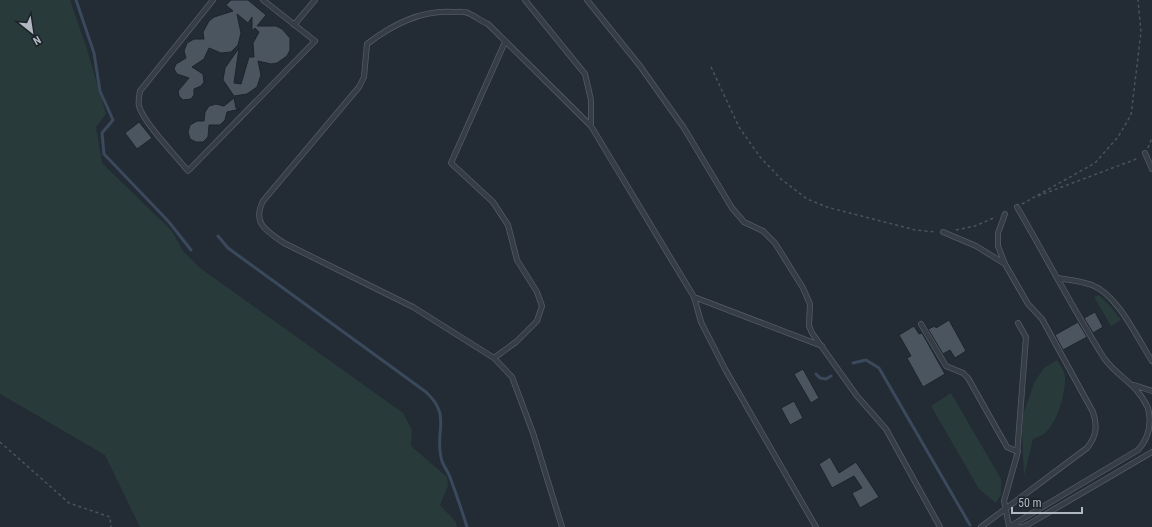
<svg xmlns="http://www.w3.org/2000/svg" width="1152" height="527" viewBox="0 0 1152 527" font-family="'Roboto Condensed',sans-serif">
<rect width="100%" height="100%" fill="#232b35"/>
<path fill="#293a3a" d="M 0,0 L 70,0 L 86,46 L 106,114 L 96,127 L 102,163 L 172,231 L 183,251 L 200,268 L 403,413 L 412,430 L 411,446 L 447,477 L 448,486 L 440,505 L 456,522 L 457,527 L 140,527 L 105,455 L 0,394 Z
M 1099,295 L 1111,307 L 1121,320 L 1111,326 L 1094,297 Z
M 1057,360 C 1060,365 1065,371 1065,377 C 1066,392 1057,424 1044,434 C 1041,436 1037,437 1033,439 L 1024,476 L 1022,433 L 1023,415 L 1035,381 L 1044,368 Z
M 951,393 L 1001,479 L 1001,495 L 996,503 L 979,489 L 931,406 Z"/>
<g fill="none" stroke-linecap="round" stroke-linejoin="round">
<path stroke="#3a495c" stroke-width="3" d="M 76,0 L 94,53 L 100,91 L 113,120 L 102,133 L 104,154 L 169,222 L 191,250
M 218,236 L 228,248 L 426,392 C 453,417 433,432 442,461 C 444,467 449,473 451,480 C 457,496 462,511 467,527
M 853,363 L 866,360 L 879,368 L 970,525
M 816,374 L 820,378 L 826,379 L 831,376"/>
</g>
<path fill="#4b5560" stroke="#1d242c" d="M 231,0 L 248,0 L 266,15 L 257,26 L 276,26 L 282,29 L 290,38 L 290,50 L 287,56 L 277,63 L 271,64 L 258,61 L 261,75 L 257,87 L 247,94 L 234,96 L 223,80 L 225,68 L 239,48 L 234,83 L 241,84 L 249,57 L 254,57 L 253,43 L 259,32 L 255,28 L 252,31 L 252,17 L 248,23 L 237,14 L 241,33 L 238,45 L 231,52 L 221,53 L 209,48 L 204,59 L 192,67 L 203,74 L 204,82 L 201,86 L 194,89 L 194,95 L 191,99 L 183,100 L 179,96 L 178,91 L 189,78 L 177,74 L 174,69 L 176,64 L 186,58 L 184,51 L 187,43 L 194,39 L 204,39 L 203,32 L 209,21 L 214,17 L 233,11 L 226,5 Z
M 234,98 L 236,108 L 240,109 L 227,112 L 225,120 L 220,125 L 209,125 L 208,137 L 203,142 L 196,142 L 190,139 L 188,132 L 190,125 L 197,121 L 204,121 L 205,112 L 209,106 L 216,104 L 224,106 Z
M 139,122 L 152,138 L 137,149 L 125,133 Z
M 1095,312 L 1103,327 L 1093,333 L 1084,318 Z
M 949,320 L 966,351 L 955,358 L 950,350 L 943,354 L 928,329 L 935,326 L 936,328 Z
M 1078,322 L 1087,337 L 1063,350 L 1055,335 Z
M 914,326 L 919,334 L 922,333 L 945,374 L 923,387 L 907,358 L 911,356 L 899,335 Z
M 803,369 L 819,398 L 811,403 L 794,374 Z
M 794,401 L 803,418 L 790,425 L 781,408 Z
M 830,457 L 839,473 L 856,462 L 879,497 L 860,508 L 852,493 L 862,488 L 854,476 L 832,488 L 819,464 Z"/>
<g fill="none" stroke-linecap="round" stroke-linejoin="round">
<g stroke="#545b63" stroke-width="6">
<path id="service" d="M 213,0 L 140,91 C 139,96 138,101 139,106 C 143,122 177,157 188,171 L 315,41 L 263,0
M 525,0 L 585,74 L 591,100 L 591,126 L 694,297 L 701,322 L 725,369 L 816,527
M 587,0 L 640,66 L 684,128 L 732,208 L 744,222 L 763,231 L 775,243 L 803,288 L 810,304 L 809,326 L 812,333 L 857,396 L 886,429 L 940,527
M 294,25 L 315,0
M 1145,153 L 1152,169
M 943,232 L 976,246 L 1005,264
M 1058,278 C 1069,280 1081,281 1092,285 C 1118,295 1137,338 1152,361
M 694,297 L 822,346
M 1018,323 L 1026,337 L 1017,455 L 1004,501 L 1009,526 L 1023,527 L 1029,524 L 1152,452
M 921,324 L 946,366 L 963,373 L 968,378 L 1007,447 L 1018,452
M 494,358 L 516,342 L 537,321 L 542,306 L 537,292 L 517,260 L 508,225 L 493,202 L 451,163 L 505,42
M 1134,385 L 1152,391
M 562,527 L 533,433 L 512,377 L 494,358 L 413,307 L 284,243 C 266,231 252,223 263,201 L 359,87 L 364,77 L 367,44 C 392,25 420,10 453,12 C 458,12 464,11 468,13 C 475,16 481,21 488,24 L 591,126
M 981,527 L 1087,448 C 1096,437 1098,427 1093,412 L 1042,319 L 1028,304 L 1005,264 L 998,246 L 998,233 L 1005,214
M 1009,527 L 1138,450 C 1149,438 1152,424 1148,408 C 1137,383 1117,377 1104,358 C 1073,309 1046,257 1017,207"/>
</g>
<path stroke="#465658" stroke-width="1.5" stroke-dasharray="3 3" stroke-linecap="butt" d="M 711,67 L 739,127 L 760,157 L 781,179 L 807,199 L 827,207 L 915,230 L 936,232
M 1148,148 L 1152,138
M 1038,196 L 1139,158
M 1022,204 L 1095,163 L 1118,137 L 1131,115 L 1141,32 L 1138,0
M 956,230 L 975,226 L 996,217
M 0,442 L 69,503 L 110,517 L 111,527"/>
<use href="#service" stroke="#363d46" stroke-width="4.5"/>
</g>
<g transform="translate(32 32) rotate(150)" stroke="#1c222a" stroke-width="3" paint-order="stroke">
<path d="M0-3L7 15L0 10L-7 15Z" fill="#b1b8c2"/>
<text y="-6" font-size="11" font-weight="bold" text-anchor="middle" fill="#b1b8c2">N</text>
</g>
<path d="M1012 507v6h70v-6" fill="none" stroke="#b1b8c2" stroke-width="2"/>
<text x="1018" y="507" font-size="12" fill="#b1b8c2" stroke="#1c222a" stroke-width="3" paint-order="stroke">50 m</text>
</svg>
